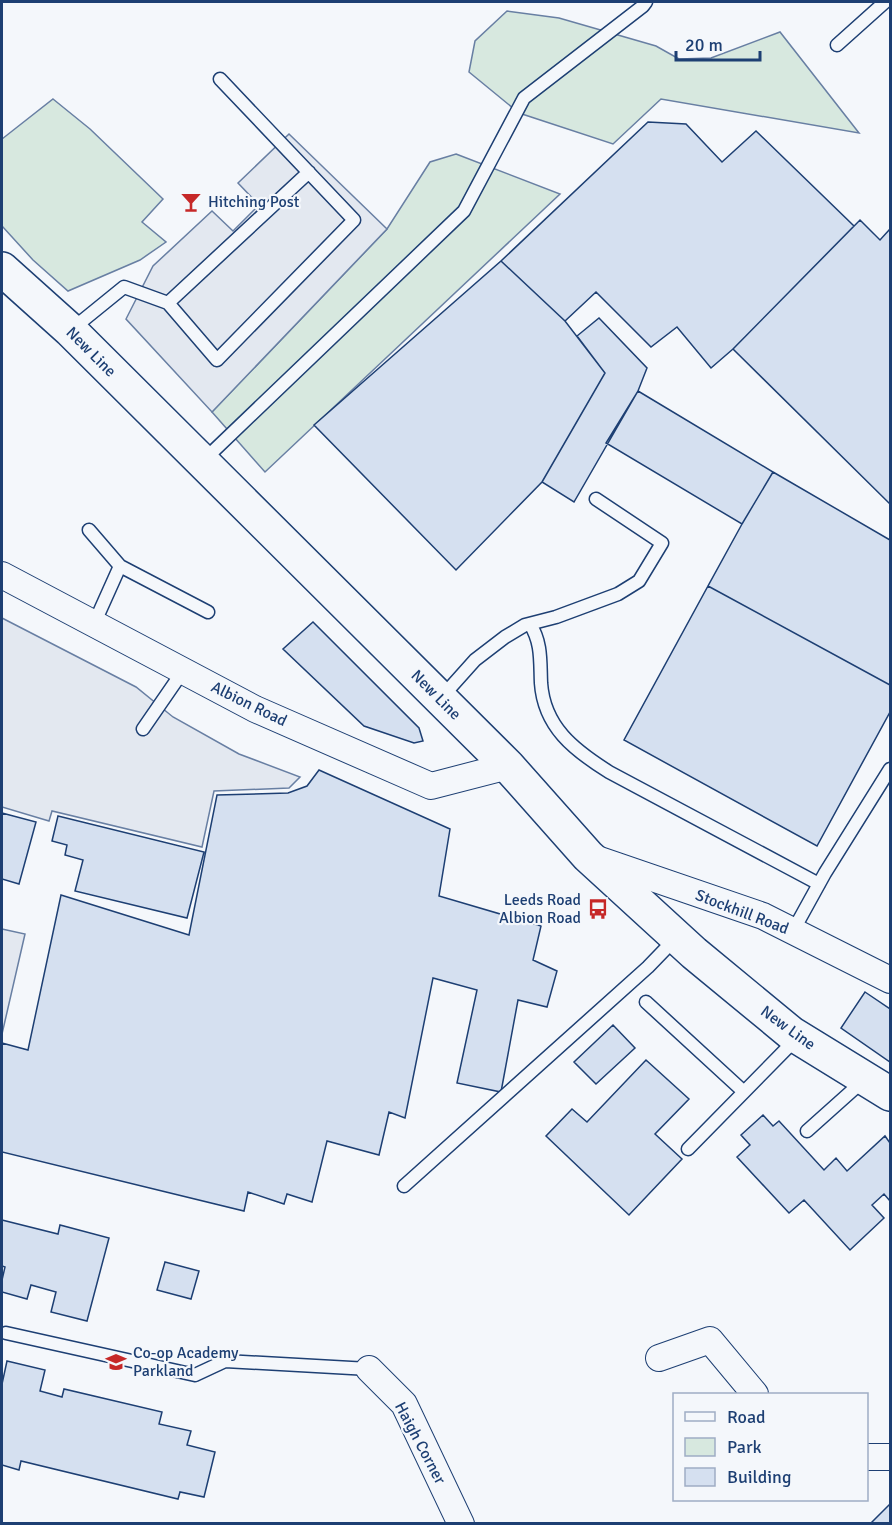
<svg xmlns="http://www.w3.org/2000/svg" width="892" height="1525" viewBox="0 0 892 1525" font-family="Signika,sans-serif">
<rect width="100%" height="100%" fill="#f4f7fb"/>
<path fill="#d7e8df" stroke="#687fa3" stroke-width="1.5" d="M 507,11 L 559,18 L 656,46 L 679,59 L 711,58 L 780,32 L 859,133 L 661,99 L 613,144 L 519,113 L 469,72 L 475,41 Z
M 53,99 L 90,129 L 163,199 L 142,222 L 166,242 L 140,260 L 68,291 L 33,260 L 2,226 L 2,139 Z
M 456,154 L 560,194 L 265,472 L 212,412 L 387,229 L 430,162 Z"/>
<path fill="#e3e8f0" stroke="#687fa3" stroke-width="1.5" d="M 289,134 L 387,229 L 212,412 L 126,319 L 153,266 L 212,211 L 233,231 L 259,205 L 238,183 Z
M 2,618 L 136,687 L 173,717 L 239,754 L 300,777 L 289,788 L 214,791 L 202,847 L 52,811 L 49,821 L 2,807 Z
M 2,929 L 25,934 L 2,1034 Z"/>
<path fill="#d5e0f0" stroke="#1d3f73" stroke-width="1.5" d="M 648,122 L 686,124 L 722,162 L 756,131 L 854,226 L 733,349 L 711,368 L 677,327 L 651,347 L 596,292 L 565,321 L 501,261 Z
M 860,220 L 880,240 L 890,229 L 890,504 L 733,349 Z
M 501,261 L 565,321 L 605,373 L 542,482 L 456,570 L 314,425 Z
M 599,318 L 647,368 L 638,391 L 574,502 L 542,482 L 605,373 L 577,336 Z
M 638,391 L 773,472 L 742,524 L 606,443 Z
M 773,472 L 890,540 L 890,685 L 708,586 L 742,524 Z
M 708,586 L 890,685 L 890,712 L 817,846 L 624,740 Z
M 313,622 L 419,728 L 423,741 L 414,743 L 364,726 L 283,649 Z
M 319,770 L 450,829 L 439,896 L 541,926 L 533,960 L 557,971 L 547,1007 L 518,1000 L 501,1092 L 457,1083 L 477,990 L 433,978 L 405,1118 L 389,1112 L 379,1155 L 327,1141 L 312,1202 L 287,1194 L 284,1204 L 248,1192 L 244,1211 L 2,1152 L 2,1043 L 28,1050 L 61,895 L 189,935 L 217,795 L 288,793 L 307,786 Z
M 2,813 L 36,822 L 19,884 L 2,879 Z
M 58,816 L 204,852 L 187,918 L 75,891 L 83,860 L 65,855 L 67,845 L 52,841 Z
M 865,992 L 890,1009 L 890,1062 L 841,1028 Z
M 613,1025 L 635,1048 L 596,1084 L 574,1062 Z
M 646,1060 L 689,1099 L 655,1134 L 682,1159 L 629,1215 L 546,1136 L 572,1109 L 587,1122 Z
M 763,1115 L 773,1126 L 779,1121 L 824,1170 L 836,1158 L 847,1171 L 885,1136 L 890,1143 L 890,1201 L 884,1194 L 872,1205 L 884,1218 L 850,1250 L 804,1200 L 789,1213 L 737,1157 L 750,1145 L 741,1135 Z
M 2,1220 L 58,1234 L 60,1225 L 109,1238 L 87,1321 L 51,1312 L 56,1292 L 31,1285 L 27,1299 L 2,1292 L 2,1280 L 5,1267 L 2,1266 Z
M 165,1262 L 199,1271 L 191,1299 L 157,1290 Z
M 7,1361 L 45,1370 L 40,1391 L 62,1397 L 64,1389 L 162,1412 L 159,1424 L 191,1431 L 187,1445 L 215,1452 L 204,1497 L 180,1492 L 178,1499 L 21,1461 L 19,1470 L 2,1465 L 2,1384 Z
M 890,1504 L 890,1524 L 870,1524 Z"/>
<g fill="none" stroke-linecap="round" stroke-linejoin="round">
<g stroke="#1d3f73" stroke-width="15">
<path id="lane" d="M 837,45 L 885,2
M 168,303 L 309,172
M 71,330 L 124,287 L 168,303 L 217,360 L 354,220 L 220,79
M 203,461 L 464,211 L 524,98 L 643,6 L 646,2
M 89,530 L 120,566 L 208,612
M 94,624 L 120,566
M 530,624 C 542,643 540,661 541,683 C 544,727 574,750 609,772 L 819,884
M 441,698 L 475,660 L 505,637 L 525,625 L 556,617 L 618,594 L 639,581 L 662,543 L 596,499
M 143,729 L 183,671
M 793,931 L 825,873 L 890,769
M 646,1002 L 744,1092
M 807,1131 L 864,1080
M 688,1149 L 797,1038
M 404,1186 L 648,967 L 676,938
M 6,1333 L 195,1375 L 225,1361 L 369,1369"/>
</g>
<g stroke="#1d3f73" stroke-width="28">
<path id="street" d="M 2,575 L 255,709 L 431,786 L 508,766
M 594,858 L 763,916 L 890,980
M 659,1358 L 710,1340 L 755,1394
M 369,1369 L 404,1404 L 461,1524
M 866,1457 L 890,1457"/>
</g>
<g stroke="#1d3f73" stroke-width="36">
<path id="primary" d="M 2,269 L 70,330 L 508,766 L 588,856 L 694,953 L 791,1033 L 890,1094"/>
</g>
<use href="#lane" stroke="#f4f7fb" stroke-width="12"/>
<use href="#street" stroke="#f4f7fb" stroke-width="26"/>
<use href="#primary" stroke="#f4f7fb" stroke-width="33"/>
</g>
<defs>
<g id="bar-bare" transform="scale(1.62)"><path d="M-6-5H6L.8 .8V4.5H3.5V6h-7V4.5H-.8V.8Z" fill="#c62828" stroke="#f4f7fb" stroke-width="2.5" paint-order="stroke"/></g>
<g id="bus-bare" transform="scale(1.62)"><path d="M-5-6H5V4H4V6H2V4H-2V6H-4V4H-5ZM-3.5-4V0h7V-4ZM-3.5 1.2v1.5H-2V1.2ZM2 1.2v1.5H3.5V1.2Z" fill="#c62828" stroke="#f4f7fb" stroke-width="2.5" paint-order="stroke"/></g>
<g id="school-bare" transform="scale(1.62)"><path d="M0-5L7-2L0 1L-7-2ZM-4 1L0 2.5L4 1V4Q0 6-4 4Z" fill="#c62828" stroke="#f4f7fb" stroke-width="2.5" paint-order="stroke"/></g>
</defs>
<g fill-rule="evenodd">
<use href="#bar-bare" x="191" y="202"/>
<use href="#bus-bare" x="598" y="909"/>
<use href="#school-bare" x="116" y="1362"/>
</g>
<g text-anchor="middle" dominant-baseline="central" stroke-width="4.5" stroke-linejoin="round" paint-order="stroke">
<g font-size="16" fill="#1d3f73" stroke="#f4f7fb" text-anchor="start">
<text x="208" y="202">Hitching Post</text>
<text x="581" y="900" text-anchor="end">Leeds Road<tspan x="581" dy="18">Albion Road</tspan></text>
<text x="133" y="1353">Co-op Academy<tspan x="133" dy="18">Parkland</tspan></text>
</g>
<g font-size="16" fill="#1d3f73" stroke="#f4f7fb">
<text transform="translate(91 352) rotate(45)">New Line</text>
<text transform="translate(436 695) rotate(45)">New Line</text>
<text transform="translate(249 704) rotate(26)">Albion Road</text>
<text transform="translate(742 912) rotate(21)">Stockhill Road</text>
<text transform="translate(788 1028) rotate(36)">New Line</text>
<text transform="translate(420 1443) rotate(62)">Haigh Corner</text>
</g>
</g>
<rect width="892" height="1525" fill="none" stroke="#1d3f73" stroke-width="6"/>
<rect x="673" y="1393" width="195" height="108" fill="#f4f7fb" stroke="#9eadc5" stroke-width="1.5"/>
<rect x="685" y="1412" width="30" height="9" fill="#f4f7fb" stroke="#9eadc5" stroke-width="1.5"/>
<text x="727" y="1423" font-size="18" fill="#1d3f73">Road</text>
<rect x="685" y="1438" width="30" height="18" fill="#d7e8df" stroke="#9eadc5" stroke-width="1.5"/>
<text x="727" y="1453" font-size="18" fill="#1d3f73">Park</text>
<rect x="685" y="1468" width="30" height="18" fill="#d5e0f0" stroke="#9eadc5" stroke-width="1.5"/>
<text x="727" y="1483" font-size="18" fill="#1d3f73">Building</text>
<path d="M676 51v9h84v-9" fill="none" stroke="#1d3f73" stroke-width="3"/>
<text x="685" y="51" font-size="18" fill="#1d3f73" stroke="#f4f7fb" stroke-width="4.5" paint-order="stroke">20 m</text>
</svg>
